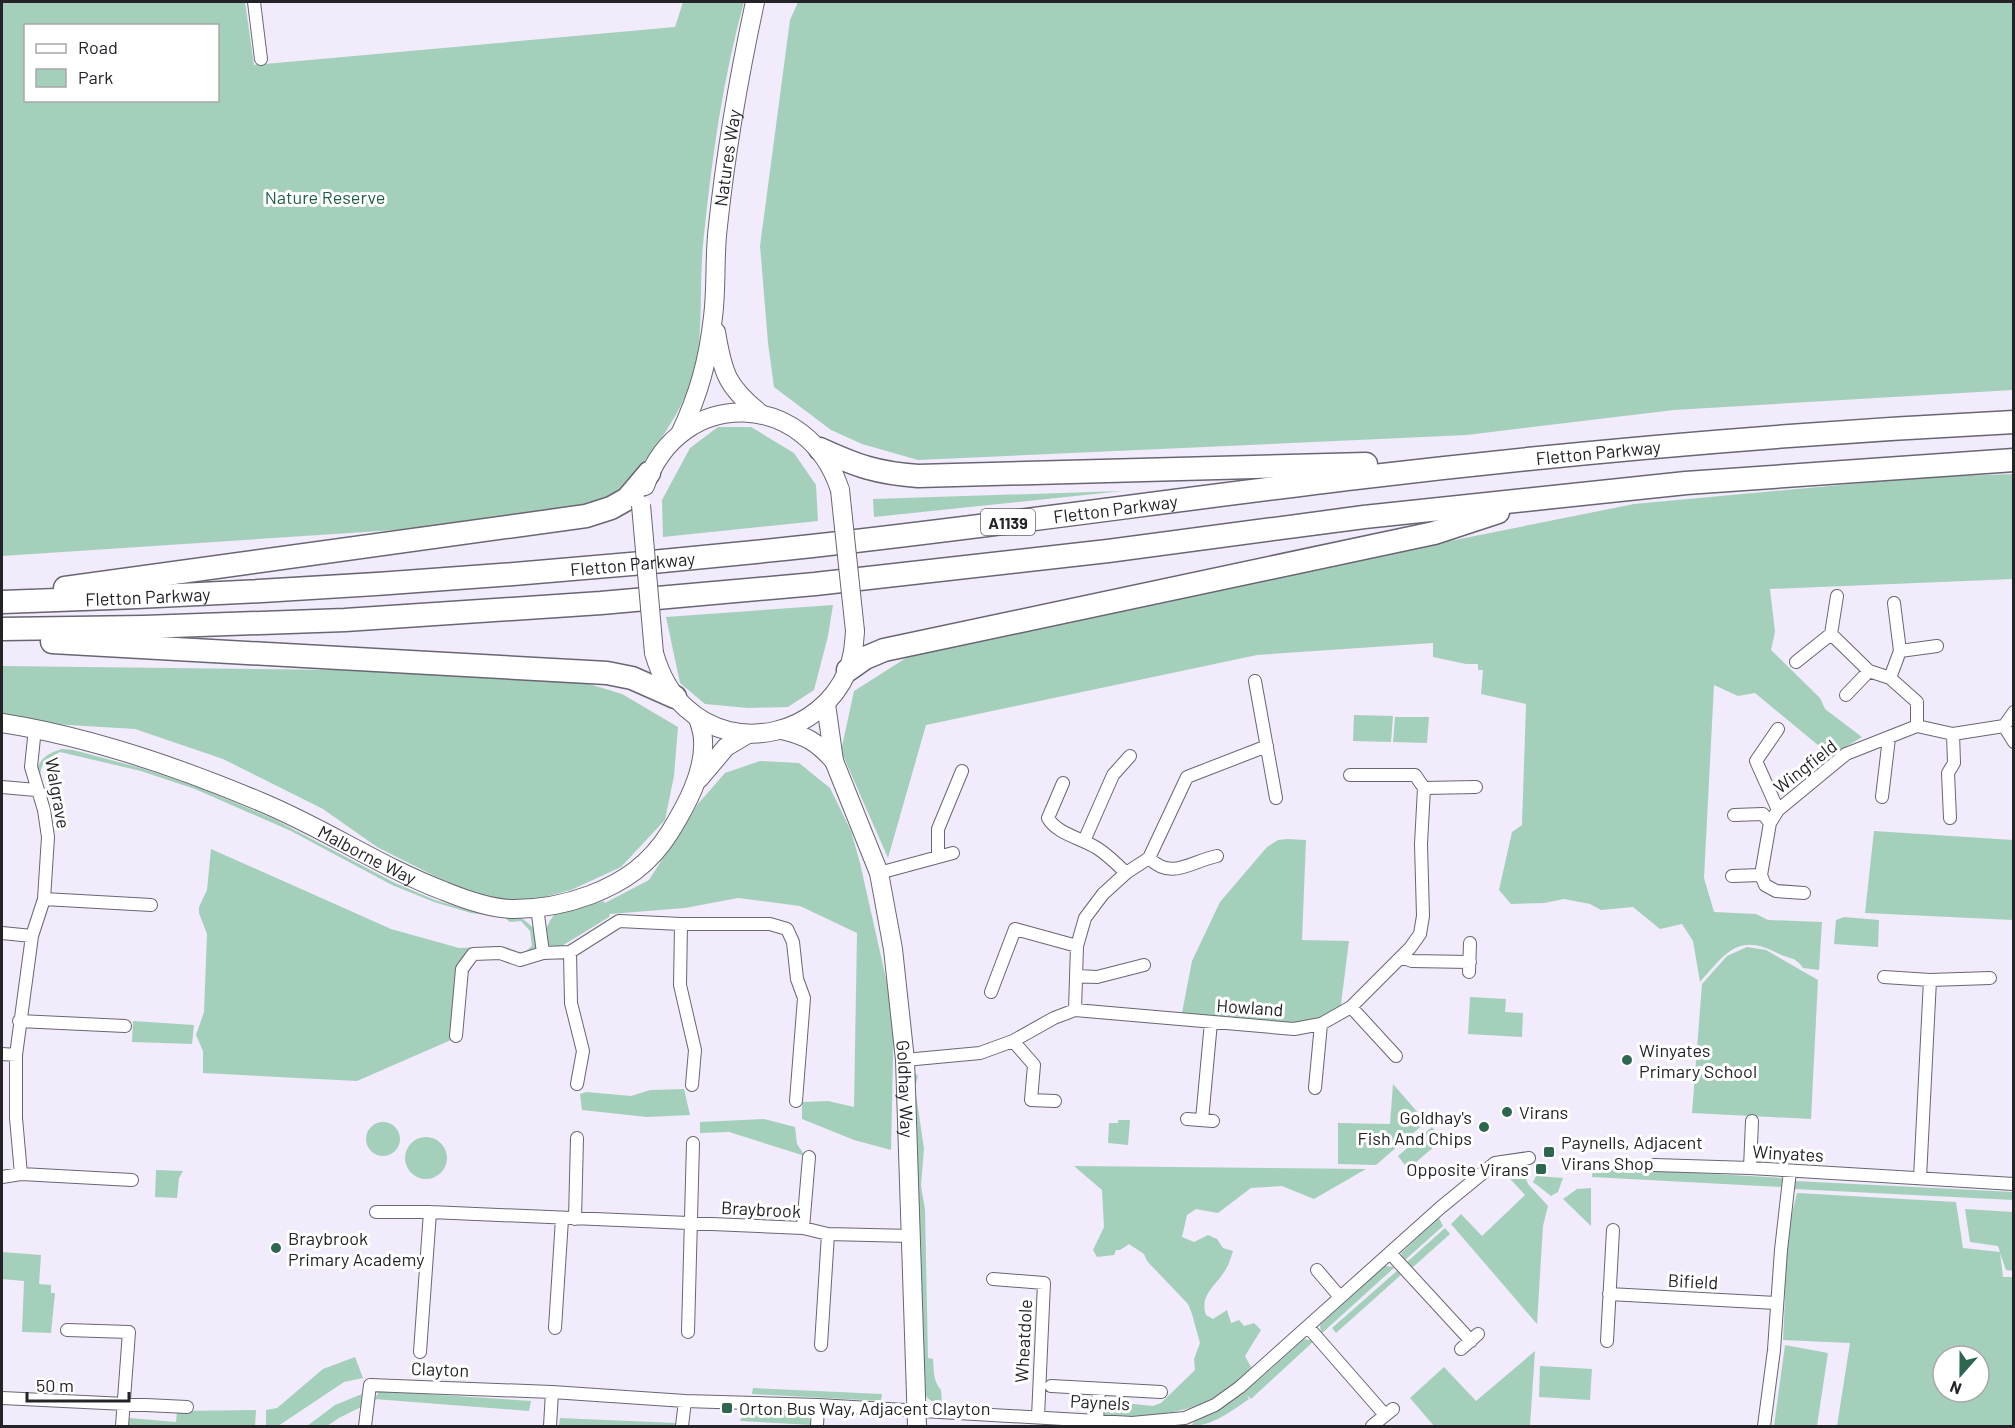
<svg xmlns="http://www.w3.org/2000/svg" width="2015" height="1428" viewBox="0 0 2015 1428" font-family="Barlow,sans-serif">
<rect width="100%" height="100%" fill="#f1ebfb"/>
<path fill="#a4d0bb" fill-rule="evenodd" d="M 2,2 L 245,2 L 254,65 L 675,27 L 683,2 L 744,2 C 723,78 712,157 704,235 C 699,277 703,320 697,362 C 692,401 634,487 599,505 C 585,513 563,515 547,520 L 2,556 ZM 26,26 L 218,26 L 218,100 L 26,100 Z
M 798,2 L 2013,2 L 2013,390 L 1674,410 L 1467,435 L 918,460 L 862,444 L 831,430 L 774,387 L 768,343 L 760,246 L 790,20 Z
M 718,427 L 751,427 L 794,453 L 816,485 L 818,521 L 663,537 L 662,500 L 690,448 Z
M 2013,474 L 2013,579 L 1770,589 L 1775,632 L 1771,650 L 1820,698 L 1825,709 L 1862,737 L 1831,756 L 1755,693 L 1738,696 L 1714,685 L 1704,878 L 1714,912 L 1756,914 L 1768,920 L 1822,922 L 1819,970 L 1803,968 C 1796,957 1790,959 1779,954 C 1738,932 1726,953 1700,982 L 1693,941 L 1682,924 L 1660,929 L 1633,907 L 1601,910 L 1590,904 L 1564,899 L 1544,903 L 1511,904 L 1499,890 L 1512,832 L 1522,825 L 1526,704 L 1481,694 L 1483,670 L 1478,670 L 1478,664 L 1466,664 L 1433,657 L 1433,643 L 1257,655 L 926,725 L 888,858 L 841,751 L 854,691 L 925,646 L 1634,504 L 1928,477 Z
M 1123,491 L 874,517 L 873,499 Z
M 833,605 L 828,636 L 814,690 L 788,707 L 748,708 L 705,704 L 680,683 L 666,617 Z
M 2,666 L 519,672 L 576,680 L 622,694 L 678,727 L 674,776 L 665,820 L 621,867 L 571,890 L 525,902 L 478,898 L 377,847 L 323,809 L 223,759 L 135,729 L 2,721 Z
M 1354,715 L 1393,716 L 1391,742 L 1353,741 Z
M 1395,717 L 1429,717 L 1427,743 L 1393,742 Z
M 62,749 L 73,750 L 141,768 L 200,788 L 274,819 L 395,883 L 435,900 L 471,911 L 519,916 L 535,929 L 537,947 L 521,955 L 502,948 L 457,967 L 451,1040 L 357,1081 L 203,1073 L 203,1051 L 196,1035 L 204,1012 L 207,934 L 199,913 L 199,907 L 207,890 L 211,849 L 391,929 L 459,948 L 503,946 L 523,953 L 532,946 L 530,931 L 521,921 L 510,922 L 504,917 L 471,913 L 434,902 L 392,885 L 291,831 L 195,789 L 141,771 L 60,752 C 44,760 38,765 41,784 C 31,765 44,754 62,749 Z
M 760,761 L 799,763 L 830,788 L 851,831 L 860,863 L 894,1014 L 891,1150 L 854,1140 L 802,1119 L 802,1102 L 828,1101 L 854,1107 L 857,933 L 800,906 L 738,898 L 685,908 L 610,914 L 609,917 L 557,949 C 539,945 545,925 555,914 L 604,901 L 605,903 L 649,880 L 697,805 L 725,773 Z
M 1874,831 L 2013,840 L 2013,920 L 1865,913 Z
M 1288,839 L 1306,840 L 1302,940 L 1349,941 L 1340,1012 L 1294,1027 L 1181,1018 L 1192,961 L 1220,902 L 1267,847 L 1278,840 Z
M 1844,917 L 1879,920 L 1878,947 L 1834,944 L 1836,920 Z
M 1747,947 L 1766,950 L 1818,980 L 1811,1119 L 1692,1113 L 1702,984 L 1727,956 Z
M 1470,997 L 1506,999 L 1505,1012 L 1523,1013 L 1522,1037 L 1468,1034 Z
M 133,1021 L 194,1025 L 192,1044 L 132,1042 Z
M 915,1073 L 918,1076 L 915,1087 L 924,1149 L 921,1186 L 925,1209 L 928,1358 L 933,1359 C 934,1371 933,1381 941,1390 L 942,1404 C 931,1403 927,1398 922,1390 L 910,1081 Z
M 1393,1084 L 1426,1122 L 1376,1165 L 1338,1164 L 1338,1123 L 1390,1124 Z
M 684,1089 L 690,1115 L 647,1117 L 582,1110 L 580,1094 L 586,1092 L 631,1096 L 650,1090 Z
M 764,1119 L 795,1127 L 797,1144 L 805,1156 L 729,1132 L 700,1133 L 700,1122 Z
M 1118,1120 L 1130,1120 L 1128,1145 L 1108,1143 L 1109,1123 L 1118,1123 Z
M366 1139a17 17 0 1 1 34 0a17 17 0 1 1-34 0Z
M 1432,1127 L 1442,1140 L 1408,1169 L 1398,1156 Z
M405 1158a21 21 0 1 1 42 0a21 21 0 1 1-42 0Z
M 1074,1166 L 1366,1169 L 1314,1199 L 1282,1186 L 1251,1188 L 1218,1213 L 1196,1209 L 1187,1215 L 1182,1237 L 1194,1242 L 1208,1235 L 1217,1239 L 1223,1248 L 1233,1251 C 1231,1257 1229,1264 1226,1269 C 1216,1286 1199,1295 1206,1315 L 1213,1319 L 1227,1310 L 1231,1323 L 1239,1320 L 1244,1326 L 1254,1323 L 1261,1330 L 1245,1356 L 1252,1369 C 1243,1377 1234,1386 1224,1393 C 1186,1415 1146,1418 1103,1415 L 1115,1402 L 1153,1406 L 1161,1403 L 1195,1370 L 1194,1359 L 1200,1343 L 1192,1314 L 1188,1304 L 1147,1261 L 1144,1254 L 1129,1244 L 1120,1250 L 1116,1250 L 1114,1255 L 1097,1257 L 1093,1250 L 1104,1227 L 1102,1190 Z
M 1522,1166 L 1528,1184 L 1548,1206 L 1543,1226 L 1537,1324 L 1451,1224 L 1461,1214 L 1482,1236 L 1525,1195 L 1502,1170 Z
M 1593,1167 L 1783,1178 L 1782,1187 L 1592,1177 Z
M 156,1170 L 183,1171 L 179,1178 L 177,1198 L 155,1197 Z
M 1536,1176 L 1563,1178 L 1558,1192 L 1551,1196 L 1533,1182 Z
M 1795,1181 L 2013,1192 L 2013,1200 L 1794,1189 Z
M 1591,1188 L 1591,1226 L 1563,1199 L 1577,1189 Z
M 1797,1193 L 1956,1202 L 1963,1248 L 2000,1252 L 1998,1246 L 1970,1242 L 1965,1209 L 2013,1212 L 2013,1271 L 2006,1270 L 2000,1253 L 2003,1277 L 2013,1277 L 2013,1426 L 1837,1426 L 1850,1343 L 1783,1340 L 1785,1299 L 1782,1254 ZM 1943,1356 L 1979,1356 L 1979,1392 L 1943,1392 Z
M 1439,1218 L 1443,1226 L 1405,1260 L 1401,1253 Z
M 1445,1228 L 1450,1234 L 1412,1268 L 1407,1262 Z
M 2,1252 L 41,1255 L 39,1284 L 51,1285 L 51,1293 L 55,1293 L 51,1333 L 22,1332 L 24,1281 L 2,1279 Z
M 1385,1266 L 1395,1267 L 1321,1334 L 1320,1325 Z
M 1398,1270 L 1402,1274 L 1336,1333 L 1332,1328 Z
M 1304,1339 L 1314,1341 L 1251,1399 L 1247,1395 L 1249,1399 C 1232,1411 1212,1426 1191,1426 C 1197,1416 1211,1413 1221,1407 C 1252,1389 1278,1362 1304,1339 Z
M 1785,1345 L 1828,1353 L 1817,1426 L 1774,1426 Z
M 1535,1351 L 1530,1426 L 1434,1426 L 1410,1398 L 1444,1367 L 1476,1401 Z
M 355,1357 L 363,1378 L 344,1382 L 278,1426 L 266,1426 L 266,1410 L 277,1408 L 323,1369 Z
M 1540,1366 L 1592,1369 L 1590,1400 L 1539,1397 Z
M 753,1388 L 882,1394 L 881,1401 L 752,1394 Z
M 380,1391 L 531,1401 L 529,1411 L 374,1399 Z
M 362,1394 L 361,1407 L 339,1418 L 327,1426 L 307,1426 L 335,1405 Z
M 745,1409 L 808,1413 L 811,1425 L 740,1421 Z
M 256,1410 L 255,1426 L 129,1426 L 129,1418 L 176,1422 L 177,1411 Z
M 560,1418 L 676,1423 L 675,1426 L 559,1426 Z"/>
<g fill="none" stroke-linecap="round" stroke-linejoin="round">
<g stroke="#6a6573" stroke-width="14">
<path id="street" d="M 254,2 L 261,59
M 1894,603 L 1900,651
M 1831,634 L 1837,596
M 1796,662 L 1831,634 L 1869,671 L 1890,678
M 1255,681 L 1276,798
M 1846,695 L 1869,671
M 1917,726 L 1917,702 L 1890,678 L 1900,651 L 1937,646
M 2004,726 L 2014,742
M 1778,729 L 1756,761 L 1778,810
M 1350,775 L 1415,775 L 1424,788 L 1476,787
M 1063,783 L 1048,818 C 1057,834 1081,838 1097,848 C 1108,855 1117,864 1126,873
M 2,787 L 36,790
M 1882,797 L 1889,738
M 1734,815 L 1763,814 L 1770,823
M 1950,818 L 1948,773 L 1954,763 L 1953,734
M 1084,841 L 1113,775 L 1130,756
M 938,856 L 938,829 L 962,771
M 1149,858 C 1172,881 1191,861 1217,856
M 879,873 L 953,853
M 1732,876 L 1761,875
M 1804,893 L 1776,891 L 1765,885 L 1761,875 L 1770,823 L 1778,810 L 1846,754 L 1917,726 L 1953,734 L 2004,726 L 2014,712
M 44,899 L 151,905
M 537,907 L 543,953
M 681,924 L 680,985 L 695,1050 L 692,1085
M 2,933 L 32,936
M 570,952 L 571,1003 L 583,1051 L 577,1084
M 1401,957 L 1412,961 L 1470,962
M 1469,972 L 1470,943
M 1077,976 L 1097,977 L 1144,965
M 1884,977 L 1930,980 L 1990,978
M 991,992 L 1015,929 L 1077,946
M 1351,1007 L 1396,1056
M 1075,1010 L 1077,946 L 1085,918 L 1103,894 L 1126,873 L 1149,858 L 1187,777 L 1267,746
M 19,1021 L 125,1026
M 456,1036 L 462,969 L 473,954 L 500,953 L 520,960 L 543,953 L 570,952 L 619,921 L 681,924 L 770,924 L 787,929 L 793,942 L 797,979 L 804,998 L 796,1101
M 1013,1041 L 1034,1065 L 1031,1100 L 1055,1101
M 2,1054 L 16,1055
M 905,1060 L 980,1053 L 1013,1041 L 1054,1018 L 1075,1010 L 1294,1029 L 1321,1024 L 1351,1007 L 1410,948 L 1420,934 L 1423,916 L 1421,844 L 1424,788
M 1315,1088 L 1321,1024
M 1187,1119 L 1213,1121
M 1202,1120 L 1211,1022
M 1654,1165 L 1750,1168 L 2014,1184
M 1750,1168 L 1752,1121
M 21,1174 L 16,1118 L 16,1055 L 32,936 L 44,899 L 48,837 L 44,810 L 31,767 L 35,728
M 2,1177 L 21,1174 L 132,1180
M 1920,1178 L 1930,980
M 376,1212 L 430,1212 L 803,1228 L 828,1234 L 911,1236
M 575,1219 L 577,1138
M 803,1228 L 809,1157
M 1390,1253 L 1471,1341
M 1317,1270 L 1340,1297
M 993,1279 L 1044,1283 L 1038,1417
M 1609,1294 L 1776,1303
M 1308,1327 L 1385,1415
M 555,1328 L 562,1219
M 67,1330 L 129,1332 L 122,1426
M 688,1332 L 693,1143
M 1607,1341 L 1613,1230
M 821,1345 L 828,1234
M 1461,1349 L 1478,1334
M 420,1352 L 430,1212
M 1051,1386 L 1161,1392
M 2,1398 L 187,1407
M 1097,1421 L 1099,1389
M 365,1426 L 370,1385 L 552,1392 L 685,1401 L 818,1405 L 1132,1423 L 1185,1418 L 1215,1405 L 1240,1387 L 1440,1208 L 1495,1163 L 1529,1158
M 550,1426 L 552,1392
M 682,1426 L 685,1401
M 817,1426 L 818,1405
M 1372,1426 L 1393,1409
M 1764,1426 L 1774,1350 L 1781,1250 L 1790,1171"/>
</g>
<g stroke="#6a6573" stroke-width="20">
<g id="secondary">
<path d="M 716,332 C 723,374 727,387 761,414"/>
<path id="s1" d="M 680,434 C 699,394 708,361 713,317 C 717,286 714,256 718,226 C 726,150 739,76 755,2"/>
<path d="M 645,486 C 680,385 808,390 840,490"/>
<path d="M 654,653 C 660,674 669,693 686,708 C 737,755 820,734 847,672 C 853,659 854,645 855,631"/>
<path id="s2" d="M 826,704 L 834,761 L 879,873 L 893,949 L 905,1060 L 917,1426"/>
<path id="s3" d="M 2,723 C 91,737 178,767 261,802 C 324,828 381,867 444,891 C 466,900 491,909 514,909 C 540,909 566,904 590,895 C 624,882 650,864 670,832 C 686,806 705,772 703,740 C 703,732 700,725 698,718"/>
<path d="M 782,730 C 807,736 817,742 834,761"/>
<path d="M 699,779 L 726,747 L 748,734"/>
</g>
</g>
<g stroke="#6a6573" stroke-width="25">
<g id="highway">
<path d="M 820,449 C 857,466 877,473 918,476 L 1366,464"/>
<path d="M 65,588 L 586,516 L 611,508 L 627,499 L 649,473"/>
<path id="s4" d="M 2,602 C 272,594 543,575 812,546 C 993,526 1174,500 1356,478 C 1574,452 1794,433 2014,422"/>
<path d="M 2,629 L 144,627 L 345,620 L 601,603 L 815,584 L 1108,551 L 1364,517 L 1686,483 L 2014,460"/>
<path d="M 52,642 L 607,673 L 632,678 L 675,697"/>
<path d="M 848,670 L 865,658 L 884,650 L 1434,533 L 1498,512"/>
</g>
</g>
<use href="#street" stroke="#fff" stroke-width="12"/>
<use href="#secondary" stroke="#fff" stroke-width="18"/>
<use href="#highway" stroke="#fff" stroke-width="22"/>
<g stroke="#6a6573" stroke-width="20" stroke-linecap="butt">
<path id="secondary-bridge" d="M 840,490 L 855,631
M 641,505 L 654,653"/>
</g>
<use href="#secondary-bridge" stroke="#fff" stroke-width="18"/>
</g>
<g fill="#2e674f" stroke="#fff" stroke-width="2">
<circle cx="1627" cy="1060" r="6"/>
<circle cx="1507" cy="1112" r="6"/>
<circle cx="1484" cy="1127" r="6"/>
<rect x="1543" y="1146" width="12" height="12" rx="3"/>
<rect x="1535" y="1163" width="12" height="12" rx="3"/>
<circle cx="276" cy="1248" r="6"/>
<rect x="721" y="1402" width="12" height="12" rx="3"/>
</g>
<g text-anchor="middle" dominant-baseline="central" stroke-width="6" stroke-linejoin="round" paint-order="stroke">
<rect fill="#fff" stroke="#666468" stroke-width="1.5" x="981" y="509" width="54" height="26" rx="4.5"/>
<g font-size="16" font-weight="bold" fill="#252228">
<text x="1008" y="522">A1139</text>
</g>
<g font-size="18" fill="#252228" stroke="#fff">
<text stroke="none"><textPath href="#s1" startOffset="282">Natures Way</textPath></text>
<text stroke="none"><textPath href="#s4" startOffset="1604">Fletton Parkway</textPath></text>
<text stroke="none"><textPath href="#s4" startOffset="1118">Fletton Parkway</textPath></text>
<text stroke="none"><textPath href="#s4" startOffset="632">Fletton Parkway</textPath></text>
<text stroke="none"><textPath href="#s4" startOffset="146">Fletton Parkway</textPath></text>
<text transform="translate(1805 766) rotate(-38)">Wingfield</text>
<text transform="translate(58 793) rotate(80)">Walgrave</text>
<text stroke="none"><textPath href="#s3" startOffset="390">Malborne Way</textPath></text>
<text transform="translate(1250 1007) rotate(4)">Howland</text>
<text stroke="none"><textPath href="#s2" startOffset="396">Goldhay Way</textPath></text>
<text transform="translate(1788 1153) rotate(3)">Winyates</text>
<text transform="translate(761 1209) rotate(3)">Braybrook</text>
<text transform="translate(1693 1281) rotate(3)">Bifield</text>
<text transform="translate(1023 1341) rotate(-87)">Wheatdole</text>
<text transform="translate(440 1369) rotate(2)">Clayton</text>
<text transform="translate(1100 1402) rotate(3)">Paynels</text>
</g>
<g font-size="18" fill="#1f5f46" stroke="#fff">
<text x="325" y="197">Nature Reserve</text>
</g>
<g font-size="18" fill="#252228" stroke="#fff" text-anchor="start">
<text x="1639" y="1050">Winyates<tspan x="1639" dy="21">Primary School</tspan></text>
<text x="1519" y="1112">Virans</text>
<text x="1472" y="1117" text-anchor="end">Goldhay's<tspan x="1472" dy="21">Fish And Chips</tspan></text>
<text x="1561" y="1142">Paynells, Adjacent<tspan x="1561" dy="21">Virans Shop</tspan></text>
<text x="1529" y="1169" text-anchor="end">Opposite Virans</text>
<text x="288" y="1238">Braybrook<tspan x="288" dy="21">Primary Academy</tspan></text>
<text x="739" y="1408">Orton Bus Way, Adjacent Clayton</text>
</g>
</g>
<rect width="2015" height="1428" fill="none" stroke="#252228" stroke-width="6"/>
<rect x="24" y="24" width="195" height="78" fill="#ffffff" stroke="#a8a7a9" stroke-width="1.5"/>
<rect x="36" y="44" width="30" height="9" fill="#ffffff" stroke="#a8a7a9" stroke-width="1.5"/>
<text x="78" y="54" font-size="18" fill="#252228">Road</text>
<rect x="36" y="69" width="30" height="18" fill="#a4d0bb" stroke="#a8a7a9" stroke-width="1.5"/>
<text x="78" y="84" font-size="18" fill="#252228">Park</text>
<g transform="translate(1961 1374) rotate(201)"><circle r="28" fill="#ffffff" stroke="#a8a7a9" stroke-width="1.5"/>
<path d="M0-4.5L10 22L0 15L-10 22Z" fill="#2e674f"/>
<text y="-9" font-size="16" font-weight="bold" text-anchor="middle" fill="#252228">N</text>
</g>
<path d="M27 1392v9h102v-9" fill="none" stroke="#252228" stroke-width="3"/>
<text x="36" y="1392" font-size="18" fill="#252228" stroke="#ffffff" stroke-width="4.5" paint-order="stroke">50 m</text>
</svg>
